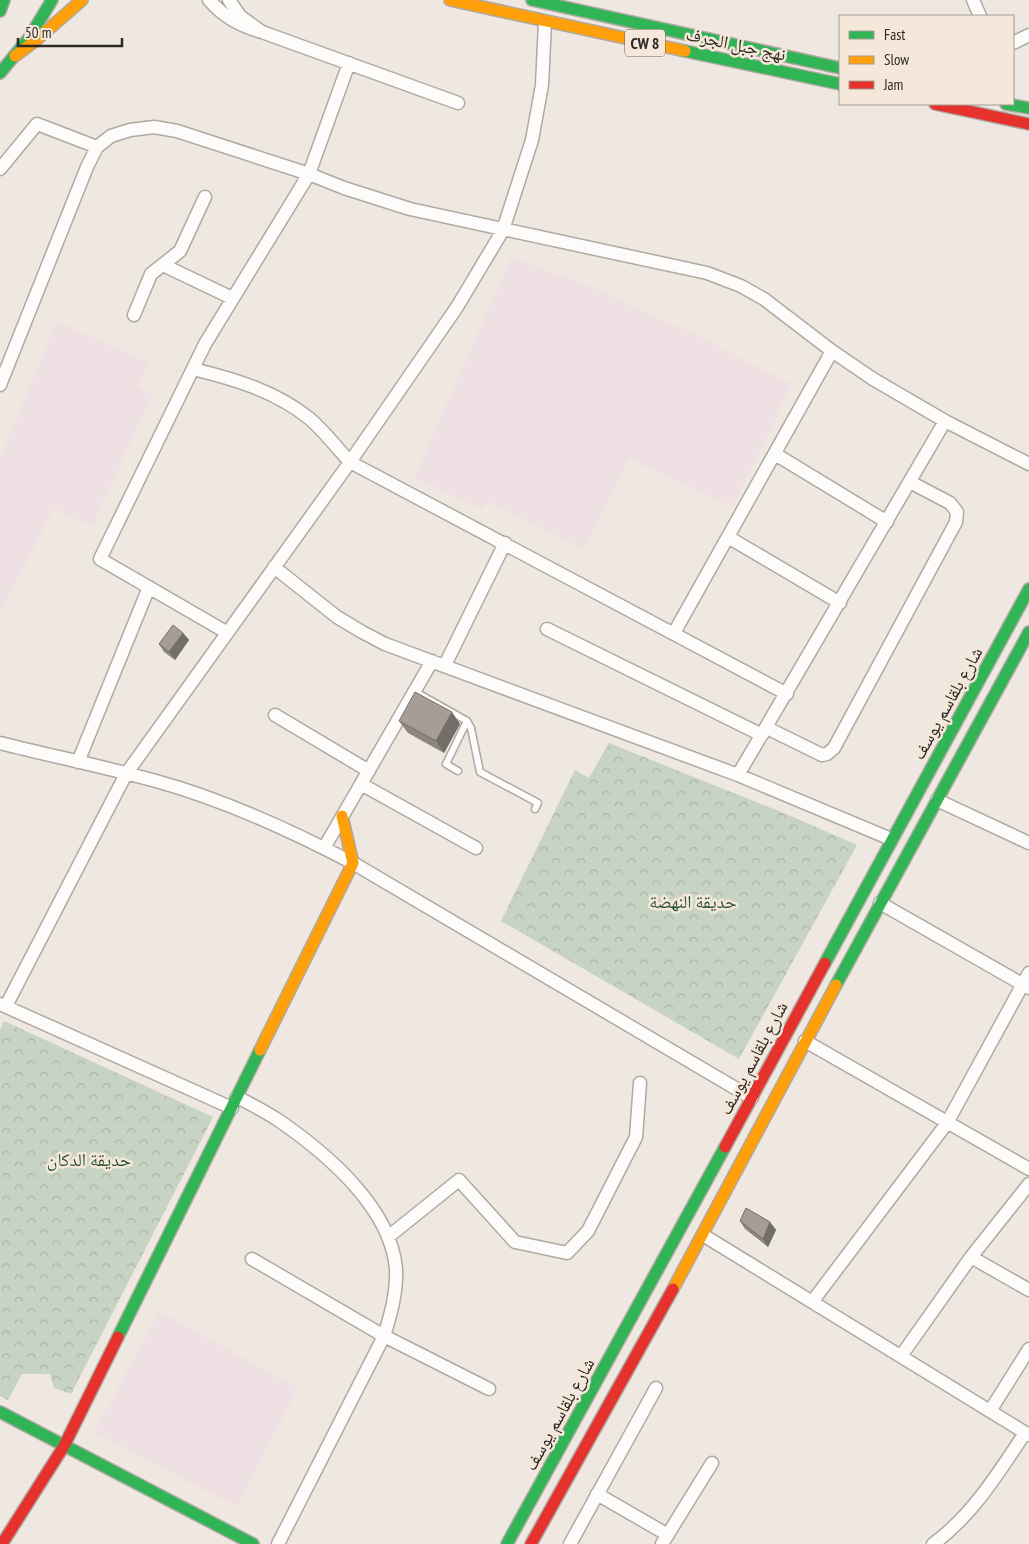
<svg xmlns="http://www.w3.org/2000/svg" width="1029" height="1544" viewBox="0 0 1029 1544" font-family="'PT Sans Narrow','Noto Naskh Arabic',sans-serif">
<defs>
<pattern id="park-crowns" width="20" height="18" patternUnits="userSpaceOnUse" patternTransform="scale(1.25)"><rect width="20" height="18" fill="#c7d3c3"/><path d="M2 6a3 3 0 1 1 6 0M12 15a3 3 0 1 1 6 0" fill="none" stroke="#abb5a7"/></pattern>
</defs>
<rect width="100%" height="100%" fill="#efe8e1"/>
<path fill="#efe0e4" d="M 511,257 L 582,283 L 692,333 L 792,384 L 733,507 L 629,459 L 584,549 L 488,502 L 482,509 L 414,478 Z
M 57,321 L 149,363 L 139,387 L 153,394 L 92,526 L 54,509 L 0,613 L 0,458 Z
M 159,1311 L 298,1388 L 237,1507 L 94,1433 Z"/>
<path fill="url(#park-crowns)" d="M 609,743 L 791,816 L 857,845 L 739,1059 L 501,921 L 575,770 L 589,778 Z
M 4,1021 L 213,1117 L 71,1394 L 54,1388 L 50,1374 L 22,1374 L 8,1400 L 0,1396 L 0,1030 Z"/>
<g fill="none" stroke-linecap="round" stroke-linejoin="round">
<g stroke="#afa9a3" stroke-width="9">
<path id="lane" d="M 414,691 L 467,721 L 446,764 L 458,771
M 467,721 L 471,728 L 480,772 L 538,803 L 535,809"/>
</g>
<g stroke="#afa9a3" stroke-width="15">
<path id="street" d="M 209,0 C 224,17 240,26 262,32 L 240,16 L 229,0
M 973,0 L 980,16
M 262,32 L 458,103
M 1013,43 L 1029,35
M 0,169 L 37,124 L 97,147
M 163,265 L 232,298
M 134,315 L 151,274 L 180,251 L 205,197
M 193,369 C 234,379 276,391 310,419 C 324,431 337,448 350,462 L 787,694
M 0,385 L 87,167 L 97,147 L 111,136 L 130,130 L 154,127 L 177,131 L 309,174 L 344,188 L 410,209 L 707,273 L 741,286 L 764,299 L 832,351 L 873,379 L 945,421 L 1029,464
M 775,454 L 887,522
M 728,537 L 840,603
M 274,567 L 337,617 L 362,632 L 385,644 L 738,775 L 891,839
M 547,629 L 762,735
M 226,632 L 100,559 L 205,344 L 309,174 L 349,63
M 674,633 L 832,351
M 445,665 L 505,543
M 275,715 L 369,771
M 767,728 L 822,755 L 827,754 L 834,748 L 956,522 L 957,512 L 950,503 L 910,482
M 0,743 C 52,756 105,767 156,781 C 225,800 290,830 353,863 L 752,1098
M 78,762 L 149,587
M 738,775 L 945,421
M 361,784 L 476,848
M 937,800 L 1029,843
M 324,848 L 432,661
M 880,903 L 1029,988
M 0,1004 L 232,1108
M 6,1006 L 126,774 L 350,462 L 457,307 L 503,230 L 532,140 L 542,85 L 545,22
M 805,1041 L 1029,1169
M 237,1097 C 252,1105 267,1112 281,1122 C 327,1154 391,1208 396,1269 C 397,1292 391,1314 384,1336 L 278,1544
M 703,1235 L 1029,1435
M 388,1237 L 459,1180 L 515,1242 L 567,1253 L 588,1231 L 636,1137 L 640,1083
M 971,1257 L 1029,1290
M 252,1259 L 384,1336 L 489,1389
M 812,1302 L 947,1123 L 1029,973
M 901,1356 L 971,1257 L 1029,1184
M 990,1411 L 1029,1349
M 597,1494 L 668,1535
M 570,1544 L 656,1388
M 662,1544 L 712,1463
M 933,1544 C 972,1516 999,1472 1025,1433"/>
</g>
<g stroke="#afa9a3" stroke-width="14">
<path id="fast" d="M 532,0 L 840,68
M 0,11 L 4,0
M 685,51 L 840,84
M 0,73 L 29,38 L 52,0
M 1006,104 L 1029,108
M 825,963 L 1029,589
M 836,985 L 1029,632
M 118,1337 L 260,1050
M 0,1412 L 253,1544
M 507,1544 L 725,1147"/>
</g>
<g stroke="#afa9a3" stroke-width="14">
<path id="slow" d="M 450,0 L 685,51
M 15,56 L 35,41 L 82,0
M 260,1050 L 353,863 L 342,816
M 673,1289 L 836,985"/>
</g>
<g stroke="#afa9a3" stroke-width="14">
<path id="jam" d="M 935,104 L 1029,124
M 725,1147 L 825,963
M 2,1544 L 64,1446 L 118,1337
M 531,1544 L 673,1289"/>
</g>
<use href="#lane" stroke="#fdfcfa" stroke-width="6"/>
<use href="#street" stroke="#fdfcfa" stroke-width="12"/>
<use href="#fast" stroke="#30b455" stroke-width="11"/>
<use href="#slow" stroke="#ff9f0a" stroke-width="11"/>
<use href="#jam" stroke="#e5322d" stroke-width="11"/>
</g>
<path fill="#8e8781" d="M 183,633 L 189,640 L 175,660 L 164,652 L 159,644 Z
M 399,721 L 460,724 L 444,753 L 408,733 Z
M 740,1221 L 770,1222 L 776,1230 L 768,1247 L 745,1229 Z"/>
<path fill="#746e69" d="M 183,633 L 189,640 L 175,660 L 169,652 Z
M 452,712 L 460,724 L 444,753 L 436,741 Z
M 770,1222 L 776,1230 L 768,1247 L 763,1239 Z"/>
<path fill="#a59d96" stroke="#746e69" d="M 173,625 L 183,633 L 169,652 L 159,644 Z
M 415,692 L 452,712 L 436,741 L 399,721 Z
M 746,1208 L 770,1222 L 763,1239 L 740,1221 Z"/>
<g text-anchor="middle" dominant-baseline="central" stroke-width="5" stroke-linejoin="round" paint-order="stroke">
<rect fill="#f5e8db" stroke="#69625a" stroke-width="1" x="625" y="29.5" width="40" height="27" rx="4"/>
<g font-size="16" font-weight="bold" fill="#2d2823">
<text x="645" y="43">CW 8</text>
</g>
<g font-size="18" fill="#2d2823" stroke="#f5e8db">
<text transform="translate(736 44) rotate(12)">نهج جبل الجرف</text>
<text transform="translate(947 703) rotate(-61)">شارع بلقاسم يوسف</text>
<text transform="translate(753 1058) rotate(-62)">شارع بلقاسم يوسف</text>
<text transform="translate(559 1414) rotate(-61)">شارع بلقاسم يوسف</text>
</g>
<g font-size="18" fill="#25522f" stroke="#f5e8db">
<text x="693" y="901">حديقة النهضة</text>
<text x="89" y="1159">حديقة الدكان</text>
</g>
</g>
<rect x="839" y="15" width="175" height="90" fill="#f5e8db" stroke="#a59b91"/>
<rect x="849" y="31" width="25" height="8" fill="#30b455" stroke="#a59b91"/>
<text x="884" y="40" font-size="15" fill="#2d2823">Fast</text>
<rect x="849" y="56" width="25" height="8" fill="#ff9f0a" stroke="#a59b91"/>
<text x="884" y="65" font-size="15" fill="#2d2823">Slow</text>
<rect x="849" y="81" width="25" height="8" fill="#e5322d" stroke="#a59b91"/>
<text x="884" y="90" font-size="15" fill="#2d2823">Jam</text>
<path d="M18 38v8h104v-8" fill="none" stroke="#2d2823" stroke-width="2.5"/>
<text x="25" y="38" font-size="15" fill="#2d2823" stroke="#f5e8db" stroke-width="4" paint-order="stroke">50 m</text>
</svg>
